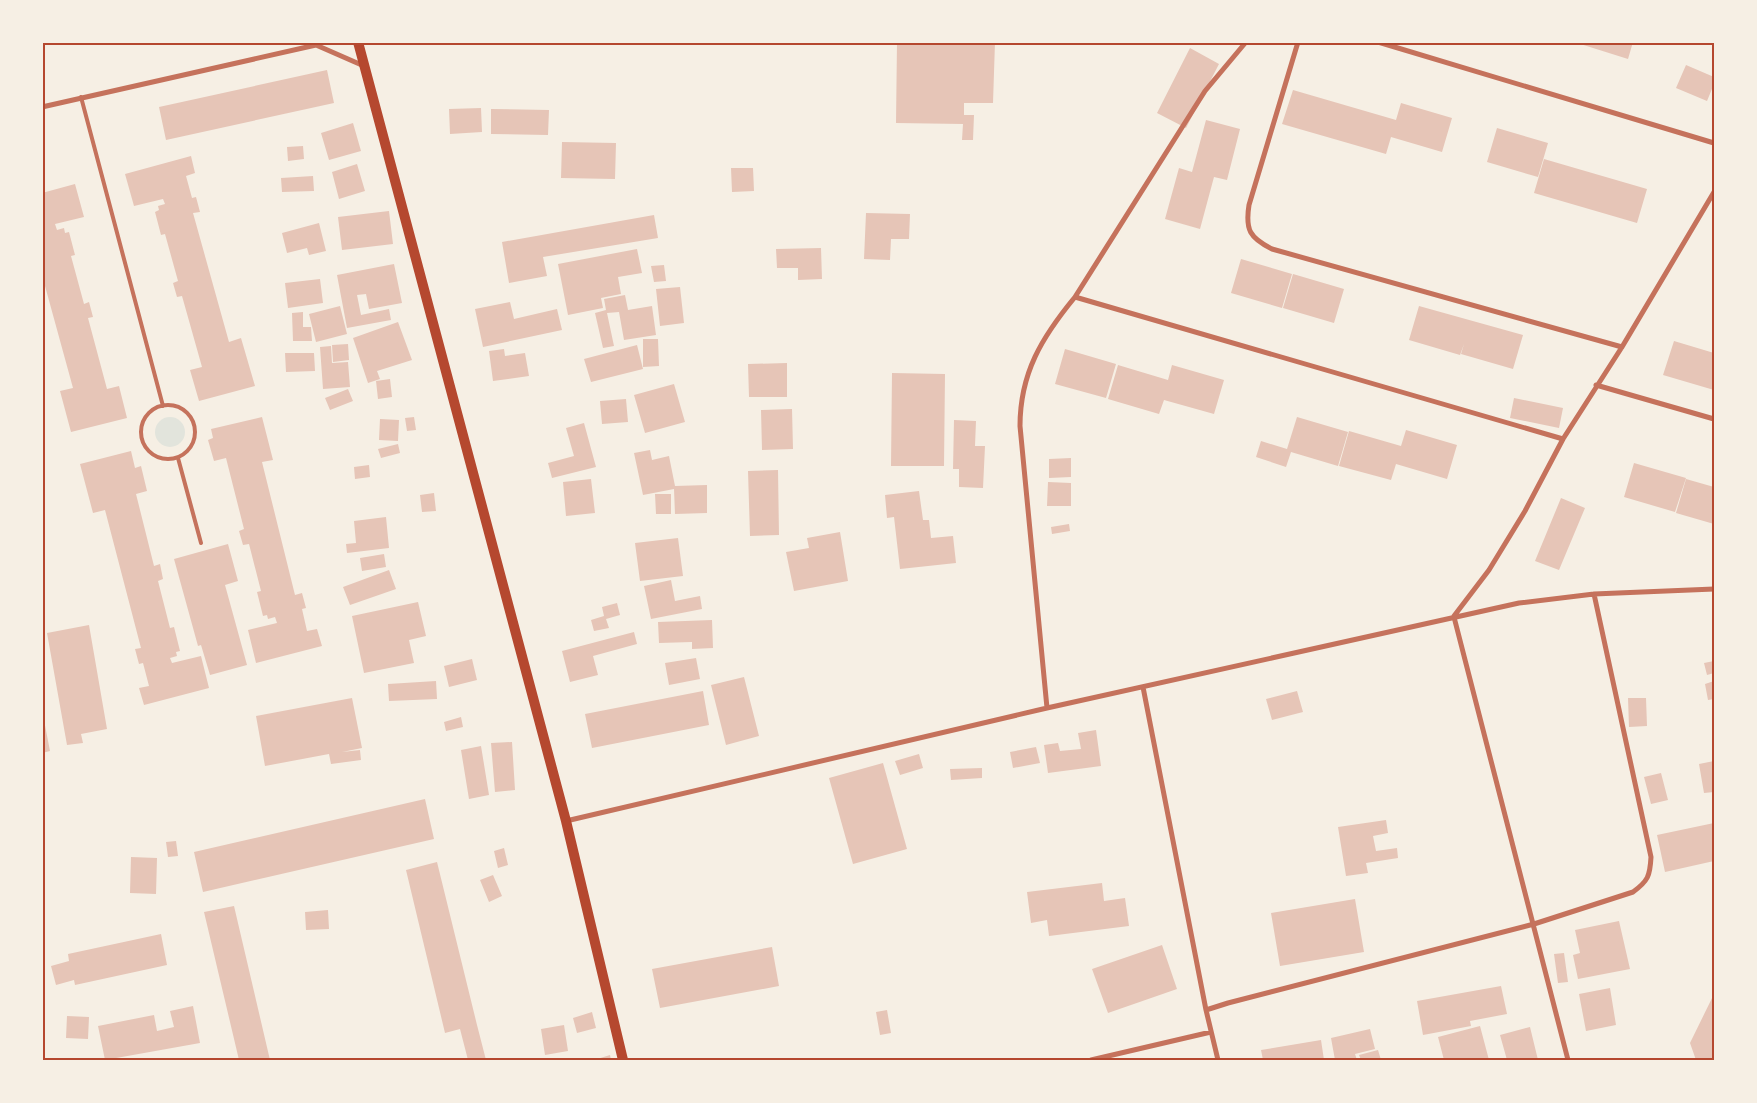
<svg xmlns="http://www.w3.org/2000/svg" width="1757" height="1103" viewBox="0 0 1757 1103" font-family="Poppins,sans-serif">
<rect width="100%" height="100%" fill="#f6efe4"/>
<path fill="#e2e4dc" d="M155 432a15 15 0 1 1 30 0a15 15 0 1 1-30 0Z"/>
<path fill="#e6c5b7" d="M 897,42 L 995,42 L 993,103 L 964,103 L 964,115 L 974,115 L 973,140 L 962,140 L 963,124 L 896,123 Z
M 1574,42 L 1633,42 L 1628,59 Z
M 1190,48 L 1219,64 L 1186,128 L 1157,113 Z
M 1686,65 L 1714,77 L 1714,84 L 1707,101 L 1676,88 Z
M 327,70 L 334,103 L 166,140 L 159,107 Z
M 1293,90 L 1396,120 L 1401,103 L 1452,118 L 1442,152 L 1391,137 L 1386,154 L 1282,124 Z
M 481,108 L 482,132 L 450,134 L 449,109 Z
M 491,109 L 549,110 L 548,135 L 491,134 Z
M 1206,120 L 1240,129 L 1227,180 L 1214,177 L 1200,229 L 1165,219 L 1179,168 L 1192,172 Z
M 353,123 L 361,151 L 329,160 L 321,133 Z
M 1497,128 L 1548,143 L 1538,177 L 1487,162 Z
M 562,142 L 616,143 L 615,179 L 561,178 Z
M 303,146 L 304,159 L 288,161 L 287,147 Z
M 191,156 L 195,173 L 186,176 L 192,198 L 196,197 L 200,212 L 193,213 L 229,342 L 241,338 L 255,386 L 199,401 L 190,370 L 202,367 L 182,296 L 177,297 L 173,283 L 178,281 L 165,234 L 161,235 L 155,212 L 159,210 L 158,206 L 165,204 L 163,199 L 134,206 L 125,174 Z
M 1544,159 L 1647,189 L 1637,223 L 1534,193 Z
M 357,164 L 365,191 L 339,199 L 332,172 Z
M 731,168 L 753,168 L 754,191 L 732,192 Z
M 313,176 L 314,191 L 282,192 L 281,178 Z
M 75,184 L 84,217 L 55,224 L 57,230 L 64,228 L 65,233 L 69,232 L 75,255 L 71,256 L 84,304 L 89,302 L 93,317 L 88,318 L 107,389 L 119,386 L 127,418 L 71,432 L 60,391 L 73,388 L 42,275 L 42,193 Z
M 389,211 L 393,244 L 342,250 L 338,217 Z
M 866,213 L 910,214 L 909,239 L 891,239 L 890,260 L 864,259 Z
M 654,215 L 658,238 L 543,257 L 547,276 L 509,283 L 502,242 Z
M 319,223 L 326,251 L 309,255 L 307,248 L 287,253 L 282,233 Z
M 821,248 L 822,279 L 798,280 L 798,268 L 777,268 L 776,249 Z
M 637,249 L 642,273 L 618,277 L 621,294 L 601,298 L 603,308 L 568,315 L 558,264 Z
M 1241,259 L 1292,274 L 1282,308 L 1231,293 Z
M 394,264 L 402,303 L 369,309 L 366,294 L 357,295 L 361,315 L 389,309 L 391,320 L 347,328 L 337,275 Z
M 664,265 L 666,281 L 654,282 L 651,266 Z
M 1293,274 L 1344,289 L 1334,323 L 1283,308 Z
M 320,279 L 323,303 L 288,308 L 285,283 Z
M 680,287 L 684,323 L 660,326 L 656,289 Z
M 625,295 L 628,310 L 652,306 L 656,335 L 624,340 L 619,312 L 607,313 L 614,346 L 603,348 L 595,313 L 606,310 L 604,299 Z
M 510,302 L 514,319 L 557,309 L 562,330 L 483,347 L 475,309 Z
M 340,306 L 347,334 L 316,342 L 309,314 Z
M 1419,306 L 1523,335 L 1513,369 L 1461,354 L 1464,344 L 1460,355 L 1409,340 Z
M 303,312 L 303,327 L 311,327 L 312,341 L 293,341 L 292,313 Z
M 398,322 L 412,360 L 377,371 L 380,379 L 368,383 L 353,338 Z
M 643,339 L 658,339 L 659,366 L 643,367 Z
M 1674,341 L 1714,353 L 1714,390 L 1663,375 Z
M 348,344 L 349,360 L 333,362 L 332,345 Z
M 637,345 L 643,369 L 591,382 L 584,359 Z
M 331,346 L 332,363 L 348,362 L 350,387 L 323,389 L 320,347 Z
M 504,349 L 505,356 L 525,353 L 529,376 L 493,381 L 489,351 Z
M 1065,349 L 1116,364 L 1106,398 L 1055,384 Z
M 285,353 L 314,353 L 315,371 L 286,372 Z
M 787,363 L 787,397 L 749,397 L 748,364 Z
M 1118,365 L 1168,380 L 1172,365 L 1224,380 L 1214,414 L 1164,400 L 1159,414 L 1108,399 Z
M 892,373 L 945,374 L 944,466 L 891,466 Z
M 390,379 L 392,397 L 378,399 L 376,381 Z
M 674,384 L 685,422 L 645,433 L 634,395 Z
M 348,389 L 353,401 L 330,410 L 325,398 Z
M 1514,398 L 1563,408 L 1559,428 L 1510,418 Z
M 626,399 L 628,422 L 602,424 L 600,401 Z
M 792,409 L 793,449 L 762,450 L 761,410 Z
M 262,417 L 273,460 L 262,462 L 295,595 L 302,593 L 306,608 L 302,609 L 307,631 L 317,629 L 322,646 L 256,663 L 248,630 L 277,623 L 275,617 L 268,619 L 267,615 L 263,616 L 257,592 L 261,591 L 249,544 L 243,545 L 239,531 L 244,529 L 226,458 L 214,461 L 208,440 L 213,438 L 211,429 Z
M 414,417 L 416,430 L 407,431 L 405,418 Z
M 1297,417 L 1348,432 L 1338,466 L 1291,452 L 1286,467 L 1256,457 L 1261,441 L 1287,449 Z
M 380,419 L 399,420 L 398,441 L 379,440 Z
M 954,420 L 976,421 L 975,446 L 985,446 L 983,488 L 959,487 L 959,469 L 953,469 Z
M 584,423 L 596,467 L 552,478 L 548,463 L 574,456 L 566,428 Z
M 1406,430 L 1457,445 L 1447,479 L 1396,464 L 1391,480 L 1339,466 L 1349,431 L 1401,446 Z
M 398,444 L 400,453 L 381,458 L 378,449 Z
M 650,450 L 652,460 L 669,456 L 675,486 L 707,485 L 707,513 L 675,514 L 674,489 L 643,495 L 634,453 Z
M 131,451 L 135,468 L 141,466 L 147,491 L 136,494 L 154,566 L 160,564 L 163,579 L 158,581 L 170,628 L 174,627 L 180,651 L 176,652 L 177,656 L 170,658 L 172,663 L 201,656 L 209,688 L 144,705 L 139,688 L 149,686 L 143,663 L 139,664 L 135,649 L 141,648 L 105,510 L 93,513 L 80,464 Z
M 1071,458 L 1071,477 L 1049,478 L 1049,459 Z
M 1634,463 L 1686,478 L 1675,512 L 1624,497 Z
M 369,465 L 370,477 L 355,479 L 354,467 Z
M 778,470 L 779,535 L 750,536 L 748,471 Z
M 591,479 L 595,513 L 566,516 L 563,482 Z
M 1686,479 L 1714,487 L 1714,524 L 1676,513 Z
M 1048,482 L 1071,483 L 1071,506 L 1047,506 Z
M 919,491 L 923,520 L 929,520 L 931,538 L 953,536 L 956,563 L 900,569 L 894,517 L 887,518 L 885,495 Z
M 434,493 L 436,511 L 422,512 L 420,495 Z
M 655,494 L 671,494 L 671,514 L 656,514 Z
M 1561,498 L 1585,508 L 1559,570 L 1535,561 Z
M 386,517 L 389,548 L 347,553 L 346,544 L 356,543 L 354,521 Z
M 1069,524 L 1070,531 L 1052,534 L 1051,527 Z
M 840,532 L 848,581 L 794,591 L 786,552 L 809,548 L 807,538 Z
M 678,538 L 683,576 L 640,581 L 635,543 Z
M 228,544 L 238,581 L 225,585 L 247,665 L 210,675 L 201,645 L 198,646 L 174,559 Z
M 384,554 L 386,567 L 362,571 L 360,558 Z
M 389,570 L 396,589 L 350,605 L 343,587 Z
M 671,580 L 675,601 L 700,596 L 702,609 L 651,619 L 644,586 Z
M 418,602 L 426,636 L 409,640 L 414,663 L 364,673 L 352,616 Z
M 617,603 L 620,615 L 606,619 L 609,628 L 594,631 L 591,620 L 604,616 L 602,607 Z
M 712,620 L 713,648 L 692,649 L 692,642 L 659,643 L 658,622 Z
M 89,625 L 107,729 L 81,734 L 83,743 L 67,745 L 47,633 Z
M 634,632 L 637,644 L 593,656 L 598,675 L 570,682 L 562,651 Z
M 696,658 L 700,679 L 669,685 L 665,663 Z
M 472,659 L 477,680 L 449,687 L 444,666 Z
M 1714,661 L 1714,673 L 1707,675 L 1704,663 Z
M 744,677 L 759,736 L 726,745 L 711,685 Z
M 436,681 L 437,699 L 389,701 L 388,684 Z
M 1714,681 L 1714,699 L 1708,700 L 1705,684 Z
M 703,691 L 709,725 L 592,748 L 585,714 Z
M 1297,691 L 1303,712 L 1272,720 L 1266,699 Z
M 352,698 L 362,748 L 342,752 L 360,750 L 361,760 L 331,764 L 329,754 L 265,766 L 256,716 Z
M 1628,698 L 1646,698 L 1647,726 L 1629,727 Z
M 42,710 L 50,751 L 42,753 Z
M 461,717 L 463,727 L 446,731 L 444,722 Z
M 1096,730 L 1101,766 L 1048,773 L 1044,745 L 1058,743 L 1060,751 L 1081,749 L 1078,733 Z
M 512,742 L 515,790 L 495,792 L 491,743 Z
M 481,746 L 489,795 L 469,799 L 461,750 Z
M 1036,747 L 1040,763 L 1013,768 L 1010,752 Z
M 919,754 L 923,768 L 900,775 L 895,761 Z
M 1714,761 L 1714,792 L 1704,793 L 1699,764 Z
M 883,763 L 907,849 L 853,864 L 829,778 Z
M 982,768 L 982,778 L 951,780 L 950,769 Z
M 1661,773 L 1668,800 L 1651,804 L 1644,777 Z
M 425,799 L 434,839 L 203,892 L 194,852 Z
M 1386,820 L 1388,833 L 1373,836 L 1376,851 L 1397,848 L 1398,858 L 1366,863 L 1368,873 L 1346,876 L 1338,827 Z
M 1714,823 L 1714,861 L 1665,872 L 1657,835 Z
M 176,841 L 178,856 L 168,857 L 166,842 Z
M 504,848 L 508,865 L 498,868 L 494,851 Z
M 131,857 L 157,858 L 156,894 L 130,893 Z
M 437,862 L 477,1025 L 486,1060 L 468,1060 L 460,1029 L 445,1033 L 406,870 Z
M 493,875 L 502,896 L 489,902 L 480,880 Z
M 1102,883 L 1104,901 L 1125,898 L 1129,926 L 1049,936 L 1047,920 L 1031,923 L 1027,892 Z
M 1355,899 L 1364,952 L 1280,966 L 1271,913 Z
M 234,906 L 270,1060 L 239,1060 L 204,912 Z
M 328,910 L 329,929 L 306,930 L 305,912 Z
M 1619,921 L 1630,969 L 1578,979 L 1573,955 L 1580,953 L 1575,930 Z
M 161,934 L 167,965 L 75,985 L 74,980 L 56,985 L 51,966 L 69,961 L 68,954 Z
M 1162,945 L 1177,989 L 1108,1013 L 1092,969 Z
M 772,947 L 779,986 L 660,1008 L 652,969 Z
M 1564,953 L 1568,982 L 1558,983 L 1554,954 Z
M 1501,986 L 1507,1014 L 1470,1021 L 1471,1026 L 1423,1035 L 1417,1001 Z
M 1610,988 L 1616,1025 L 1586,1031 L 1579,994 Z
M 1714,994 L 1714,1060 L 1696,1060 L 1690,1043 Z
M 193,1006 L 200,1043 L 105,1060 L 98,1026 L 154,1015 L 157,1031 L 174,1027 L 170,1011 Z
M 887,1010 L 891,1033 L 880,1035 L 876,1012 Z
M 592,1012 L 596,1028 L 577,1033 L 573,1018 Z
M 67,1016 L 89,1017 L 88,1039 L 66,1038 Z
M 564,1025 L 568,1051 L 545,1055 L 541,1029 Z
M 1480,1026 L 1489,1060 L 1444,1060 L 1438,1037 Z
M 1530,1027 L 1538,1060 L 1507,1060 L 1500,1035 Z
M 1370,1029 L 1375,1049 L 1355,1054 L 1357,1060 L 1335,1060 L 1331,1038 Z
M 1321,1040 L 1324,1060 L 1263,1060 L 1261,1050 Z
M 1378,1050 L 1381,1060 L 1361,1060 L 1359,1055 Z
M 610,1055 L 611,1060 L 594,1060 Z"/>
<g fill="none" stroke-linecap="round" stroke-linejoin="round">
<path stroke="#c5725c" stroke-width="4" d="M 81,97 L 163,406
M141 432a27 27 0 1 1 54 0a27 27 0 1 1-54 0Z
M 178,458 L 201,543"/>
<path stroke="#c5725c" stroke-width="5" d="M 1298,42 L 1249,205 C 1245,230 1250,238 1272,249 L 1622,347
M 1378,42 L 1714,143
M 42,107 L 316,45 L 364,66
M 1075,297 L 1563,439
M 1596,385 L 1714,419
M 1454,616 L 1489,570 L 1525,511 L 1563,439 L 1622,347 L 1714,192
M 1454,617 L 1568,1060
M 1143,687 L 1206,1010 L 1218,1060
M 1047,708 L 1020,426 C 1020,373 1042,337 1075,297 L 1205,91 L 1246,42
M 566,821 L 1047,708 L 1519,603 L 1594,594 L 1714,589
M 1206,1010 L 1228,1003 L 1534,924 L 1633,892 C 1648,881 1650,876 1651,857 L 1594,594
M 42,1056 L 43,1060
M 1091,1060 L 1211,1032"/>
<path stroke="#b5482f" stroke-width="10" d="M 358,42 L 566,821 L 623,1060"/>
</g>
<rect width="1757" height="1103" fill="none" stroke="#f6efe4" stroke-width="88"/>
<rect x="44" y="44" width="1669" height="1015" fill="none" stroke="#b5482f" stroke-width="2"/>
</svg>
